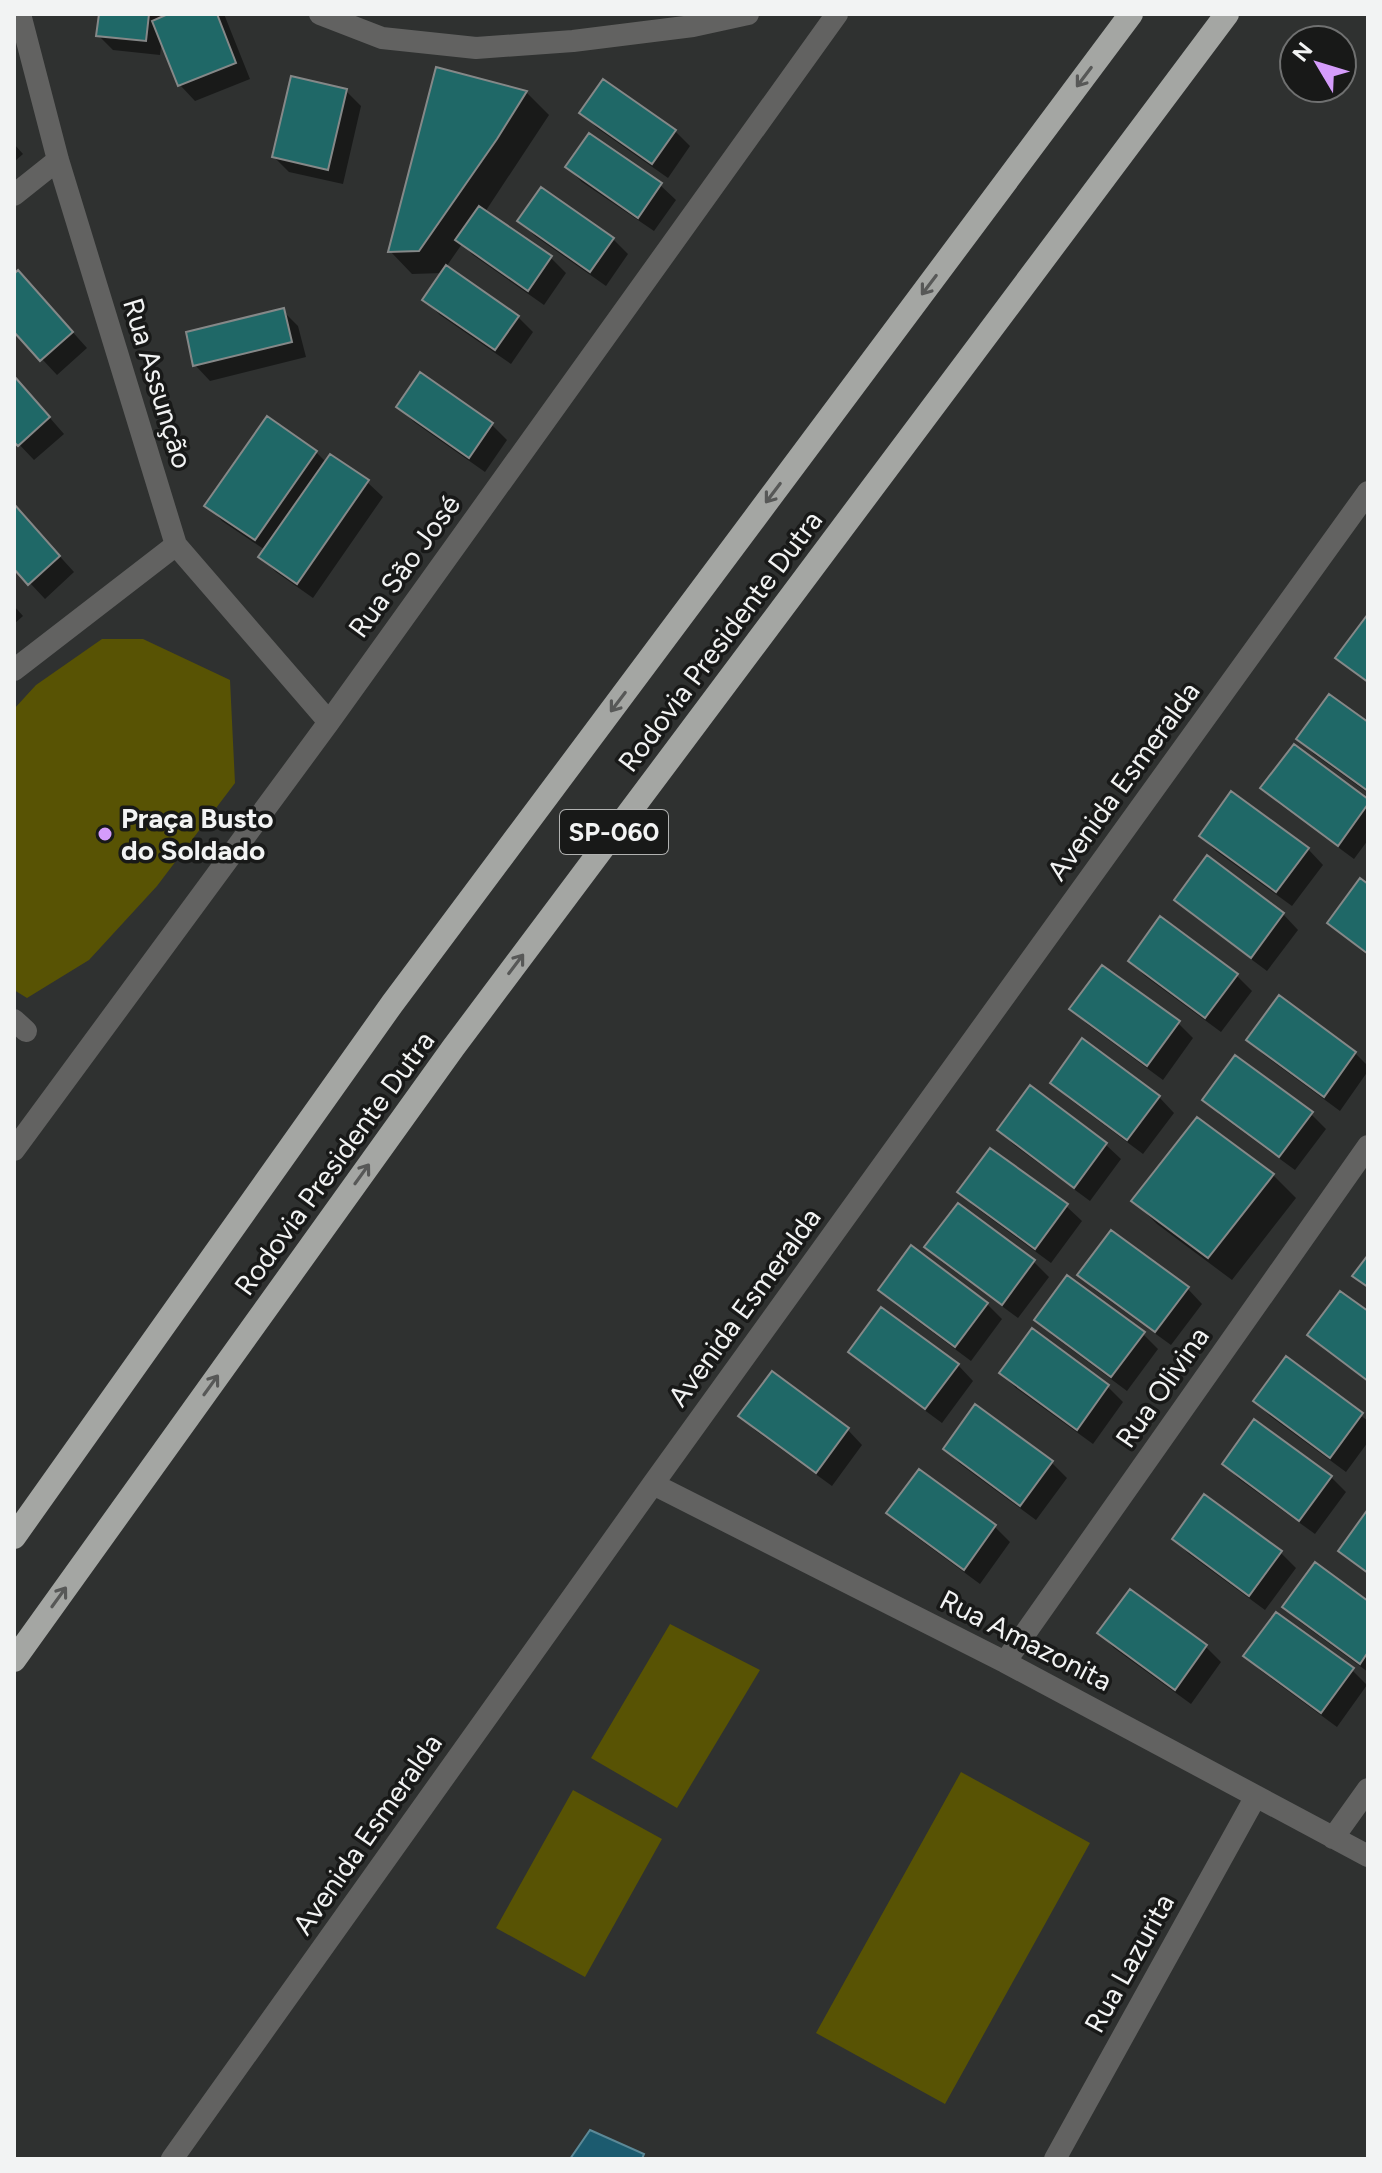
<svg xmlns="http://www.w3.org/2000/svg" width="1382" height="2173" viewBox="0 0 1382 2173" font-family="Figtree,sans-serif">
<rect width="100%" height="100%" fill="#2f3130"/>
<path fill="#585304" d="M 102,639 L 143,639 L 230,680 L 235,783 L 157,886 L 89,960 L 27,998 L 14,990 L 14,709 L 36,685 Z
M 670,1624 L 760,1670 L 677,1808 L 591,1758 Z
M 961,1772 L 1090,1843 L 945,2104 L 816,2033 Z
M 573,1790 L 662,1839 L 585,1977 L 496,1928 Z"/>
<path fill="#1c5b6f" stroke="#5c8997" stroke-width="2" d="M 590,2130 L 644,2154 L 642,2159 L 570,2159 Z"/>
<path fill="#0007" d="M 101,14 L 165,14 L 165,18 L 174,14 L 224,14 L 250,79 L 195,101 L 180,85 L 162,40 L 160,55 L 113,50 L 98,35 Z
M 346,91 L 361,106 L 343,184 L 289,172 L 274,157 Z
M 526,92 L 549,115 L 485,212 L 551,258 L 566,273 L 544,305 L 473,255 L 462,244 L 446,267 L 518,317 L 533,332 L 511,364 L 440,315 L 425,300 L 443,273 L 412,274 L 390,251 Z
M 582,113 L 675,131 L 690,146 L 668,178 L 597,128 Z
M 14,144 L 23,154 L 14,162 Z
M 567,167 L 660,185 L 676,200 L 654,231 L 582,182 Z
M 520,221 L 613,239 L 628,254 L 606,286 L 535,236 Z
M 14,277 L 33,288 L 87,348 L 57,375 L 14,329 Z
M 283,311 L 298,326 L 306,357 L 210,381 L 195,365 Z
M 14,377 L 64,434 L 34,460 L 14,439 Z
M 399,407 L 492,425 L 507,440 L 485,472 L 414,422 Z
M 316,452 L 327,463 L 367,482 L 383,497 L 313,598 L 276,572 L 261,557 L 265,550 L 222,521 L 207,505 Z
M 14,506 L 74,572 L 45,599 L 14,566 Z
M 14,606 L 23,616 L 14,624 Z
M 1368,725 L 1368,793 L 1314,754 L 1299,739 Z
M 1263,788 L 1368,801 L 1368,840 L 1354,859 L 1278,803 Z
M 1232,794 L 1308,849 L 1323,865 L 1292,906 L 1216,851 L 1201,836 Z
M 1207,858 L 1283,914 L 1298,930 L 1267,971 L 1192,915 L 1177,900 Z
M 1368,887 L 1368,956 L 1329,923 Z
M 1130,961 L 1236,975 L 1252,991 L 1221,1032 L 1145,976 Z
M 1072,1009 L 1178,1023 L 1193,1038 L 1163,1080 L 1087,1024 Z
M 1248,1040 L 1355,1053 L 1368,1066 L 1368,1071 L 1340,1111 L 1264,1055 Z
M 1052,1083 L 1159,1097 L 1174,1113 L 1143,1154 L 1068,1098 Z
M 1205,1100 L 1311,1114 L 1326,1129 L 1295,1170 L 1220,1115 Z
M 1197,1120 L 1273,1175 L 1296,1198 L 1232,1280 L 1157,1224 L 1134,1201 Z
M 999,1130 L 1105,1144 L 1121,1159 L 1090,1201 L 1014,1145 Z
M 960,1192 L 1066,1206 L 1082,1221 L 1051,1263 L 975,1207 Z
M 927,1247 L 1034,1262 L 1049,1277 L 1018,1318 L 942,1262 Z
M 1080,1274 L 1187,1288 L 1202,1304 L 1171,1345 L 1095,1290 Z
M 880,1289 L 987,1304 L 1002,1319 L 971,1361 L 896,1305 Z
M 1368,1314 L 1368,1382 L 1325,1350 L 1309,1335 Z
M 1037,1320 L 1143,1334 L 1158,1349 L 1127,1391 L 1052,1335 Z
M 1033,1331 L 1108,1387 L 1123,1402 L 1093,1444 L 1016,1388 L 1001,1373 Z
M 851,1352 L 958,1365 L 973,1381 L 942,1423 L 866,1367 Z
M 1286,1359 L 1368,1421 L 1368,1442 L 1346,1472 L 1270,1416 L 1255,1401 Z
M 976,1407 L 1052,1463 L 1067,1478 L 1036,1520 L 960,1464 L 945,1449 Z
M 741,1416 L 847,1429 L 862,1445 L 832,1486 L 756,1431 Z
M 1224,1464 L 1331,1477 L 1346,1492 L 1315,1534 L 1239,1479 Z
M 919,1472 L 995,1527 L 1010,1542 L 980,1584 L 904,1528 L 888,1513 Z
M 1205,1497 L 1281,1553 L 1296,1568 L 1265,1610 L 1189,1554 L 1174,1539 Z
M 1130,1591 L 1206,1647 L 1221,1662 L 1191,1704 L 1114,1648 L 1099,1633 Z
M 1368,1604 L 1368,1672 L 1300,1622 L 1284,1607 Z
M 1246,1656 L 1352,1670 L 1367,1685 L 1337,1727 L 1261,1671 Z"/>
<path fill="#1f6867" stroke="#858888" stroke-width="2" d="M 99,14 L 149,14 L 146,41 L 96,36 Z
M 168,14 L 217,14 L 236,63 L 178,86 L 152,21 Z
M 436,67 L 527,91 L 497,139 L 419,251 L 388,252 Z
M 291,76 L 347,89 L 328,170 L 272,157 Z
M 603,79 L 676,130 L 652,164 L 579,113 Z
M 589,133 L 662,183 L 638,218 L 565,167 Z
M 541,187 L 614,238 L 590,272 L 517,221 Z
M 479,206 L 552,256 L 528,291 L 455,240 Z
M 446,265 L 519,316 L 495,350 L 422,300 Z
M 18,270 L 73,332 L 40,361 L 14,332 L 14,274 Z
M 284,308 L 292,342 L 193,366 L 186,332 Z
M 420,372 L 493,423 L 469,458 L 396,407 Z
M 14,376 L 50,417 L 18,446 L 14,442 Z
M 267,416 L 317,451 L 255,540 L 204,506 Z
M 330,454 L 369,480 L 297,584 L 258,557 Z
M 14,504 L 60,556 L 28,585 L 14,569 Z
M 1368,614 L 1368,682 L 1335,658 Z
M 1329,694 L 1368,722 L 1368,791 L 1296,739 Z
M 1294,744 L 1368,799 L 1368,804 L 1338,846 L 1260,788 Z
M 1231,791 L 1309,848 L 1276,892 L 1199,836 Z
M 1207,855 L 1284,913 L 1251,958 L 1174,900 Z
M 1360,878 L 1368,884 L 1368,954 L 1327,923 Z
M 1160,916 L 1238,974 L 1205,1018 L 1128,961 Z
M 1102,965 L 1180,1021 L 1147,1066 L 1069,1009 Z
M 1279,995 L 1356,1052 L 1324,1097 L 1246,1040 Z
M 1082,1038 L 1160,1096 L 1127,1140 L 1050,1083 Z
M 1235,1055 L 1313,1112 L 1279,1157 L 1202,1100 Z
M 1030,1085 L 1107,1143 L 1074,1188 L 997,1130 Z
M 1197,1117 L 1274,1174 L 1208,1258 L 1131,1201 Z
M 990,1148 L 1068,1204 L 1035,1249 L 957,1192 Z
M 958,1203 L 1035,1260 L 1002,1305 L 924,1247 Z
M 1111,1230 L 1189,1287 L 1155,1332 L 1077,1275 Z
M 911,1245 L 988,1303 L 955,1347 L 878,1290 Z
M 1368,1255 L 1368,1287 L 1352,1276 Z
M 1067,1275 L 1145,1332 L 1111,1377 L 1034,1320 Z
M 1340,1291 L 1368,1311 L 1368,1381 L 1307,1335 Z
M 881,1307 L 959,1364 L 925,1409 L 848,1352 Z
M 1032,1328 L 1109,1385 L 1077,1430 L 999,1373 Z
M 1286,1356 L 1363,1413 L 1330,1458 L 1253,1401 Z
M 772,1371 L 849,1428 L 816,1473 L 738,1416 Z
M 975,1404 L 1053,1461 L 1020,1506 L 943,1449 Z
M 1254,1419 L 1332,1476 L 1299,1521 L 1222,1464 Z
M 919,1469 L 996,1525 L 964,1570 L 886,1513 Z
M 1204,1494 L 1282,1551 L 1249,1596 L 1172,1539 Z
M 1368,1509 L 1368,1573 L 1338,1551 Z
M 1315,1562 L 1368,1601 L 1368,1652 L 1360,1664 L 1282,1607 Z
M 1130,1589 L 1207,1645 L 1175,1690 L 1097,1633 Z
M 1276,1612 L 1354,1668 L 1321,1713 L 1243,1656 Z"/>
<g fill="none" stroke-linecap="round" stroke-linejoin="round">
<path stroke="#626261" stroke-width="22" d="M 20,14 L 58,160 L 176,545 L 329,722
M 320,14 L 382,38 L 476,48 L 573,41 L 693,26 L 748,14
M 14,195 L 58,160
M 14,670 L 176,545
M 14,1020 L 26,1031
M 14,1150 L 329,722 L 837,14
M 653,1484 L 1005,1662 L 1368,1856
M 1005,1662 L 1368,1146
M 1333,1838 L 1368,1789
M 172,2159 L 653,1484 L 1368,492
M 1055,2159 L 1256,1796"/>
<path stroke="#a4a6a3" stroke-width="24" d="M 14,1537 L 392,1004 L 1131,14
M 14,1660 L 453,1048 L 1227,14"/>
</g>
<defs><path id="oneway-shaft" d="M-6 0H5M1.5-3L5.5 0L1.5 3" fill="none" stroke-width="1.6" stroke-linecap="round" stroke-linejoin="round" transform="scale(2)"/></defs>
<g stroke="#575857">
<use href="#oneway-shaft" transform="translate(1084 77) rotate(127)"/>
<use href="#oneway-shaft" transform="translate(929 285) rotate(127)"/>
<use href="#oneway-shaft" transform="translate(773 493) rotate(127)"/>
<use href="#oneway-shaft" transform="translate(618 702) rotate(127)"/>
<use href="#oneway-shaft" transform="translate(516 964) rotate(-53)"/>
<use href="#oneway-shaft" transform="translate(362 1174) rotate(-54)"/>
<use href="#oneway-shaft" transform="translate(211 1385) rotate(-54)"/>
<use href="#oneway-shaft" transform="translate(59 1597) rotate(-54)"/>
</g>
<circle fill="#d59cfb" stroke="#181918" stroke-width="3" cx="105" cy="834" r="8"/>
<g text-anchor="middle" dominant-baseline="central" stroke-width="7" stroke-linejoin="round" paint-order="stroke">
<rect fill="#181918" stroke="#b1b2b1" stroke-width="2" x="560" y="810" width="108" height="44" rx="6"/>
<g font-size="26" font-weight="bold" fill="#f2f3f3">
<text x="614" y="832">SP-060</text>
</g>
<g font-size="28" fill="#f2f3f3" stroke="#181918">
<text transform="translate(158 383) rotate(73)">Rua Assunção</text>
<text transform="translate(404 566) rotate(-54)">Rua São José</text>
<text transform="translate(720 641) rotate(-53)">Rodovia Presidente Dutra</text>
<text transform="translate(1123 781) rotate(-54)">Avenida Esmeralda</text>
<text transform="translate(334 1163) rotate(-54)">Rodovia Presidente Dutra</text>
<text transform="translate(744 1307) rotate(-54)">Avenida Esmeralda</text>
<text transform="translate(1162 1387) rotate(-55)">Rua Olivina</text>
<text transform="translate(1026 1640) rotate(27)">Rua Amazonita</text>
<text transform="translate(367 1834) rotate(-55)">Avenida Esmeralda</text>
<text transform="translate(1129 1963) rotate(-61)">Rua Lazurita</text>
</g>
<g font-size="28" font-weight="bold" fill="#f2f3f3" stroke="#181918" text-anchor="start">
<text x="121" y="818">Praça Busto<tspan x="121" dy="32">do Soldado</tspan></text>
</g>
</g>
<rect width="1382" height="2173" fill="none" stroke="#f2f3f3" stroke-width="32"/>
<g transform="translate(1318 64) rotate(308)"><circle r="38" fill="#181918" stroke="#6f7070" stroke-width="2"/>
<path d="M0-6L14 30L0 20L-14 30Z" fill="#d59cfb"/>
<text y="-12" font-size="22" font-weight="bold" text-anchor="middle" fill="#f2f3f3">N</text>
</g>
</svg>
